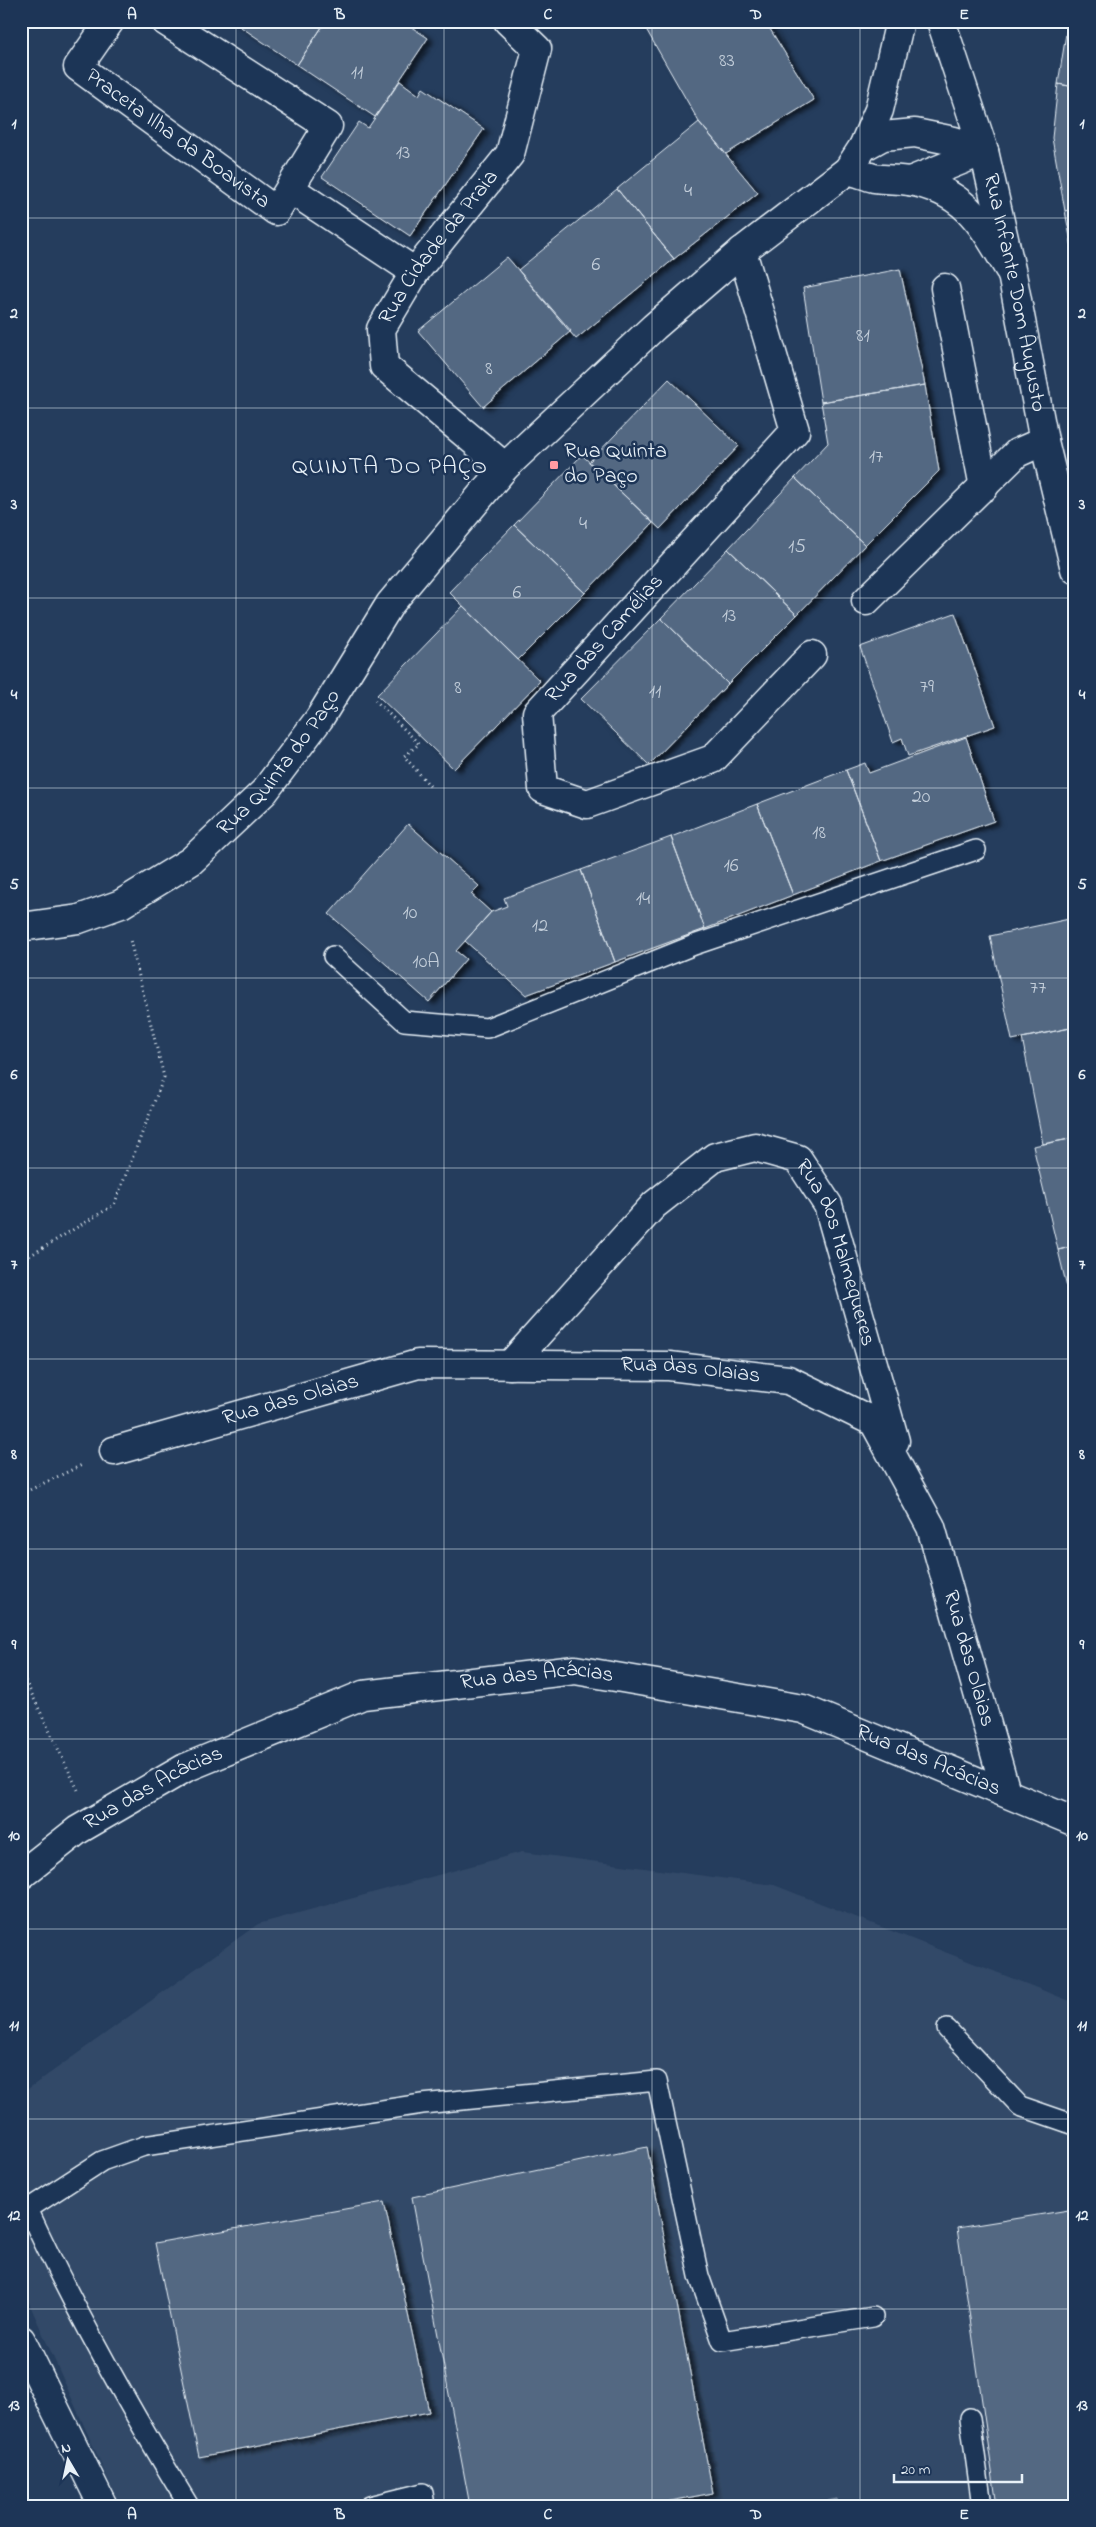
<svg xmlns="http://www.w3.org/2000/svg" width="1096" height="2527" viewBox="0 0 1096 2527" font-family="'Indie Flower',sans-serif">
<defs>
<filter id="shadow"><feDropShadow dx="5.5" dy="3" stdDeviation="2.5" flood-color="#0009"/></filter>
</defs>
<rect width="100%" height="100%" fill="#253d5d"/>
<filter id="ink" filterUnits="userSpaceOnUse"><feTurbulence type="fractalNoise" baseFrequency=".02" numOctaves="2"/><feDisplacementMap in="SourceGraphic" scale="10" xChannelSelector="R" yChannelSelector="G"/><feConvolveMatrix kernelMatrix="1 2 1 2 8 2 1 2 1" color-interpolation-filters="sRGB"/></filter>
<g filter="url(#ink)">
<path fill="#334a68" d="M 522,1852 L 774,1885 L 1075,2003 L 1075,2506 L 120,2506 L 21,2285 L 21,2094 L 258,1924 Z"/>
<path fill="#3e5472" stroke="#93a2b5" d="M 837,2499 L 838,2506 L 803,2506 Z"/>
<path fill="#536782" stroke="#e8f1f8" filter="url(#shadow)" d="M 232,21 L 326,21 L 297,65 Z
M 326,21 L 402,21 L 428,38 L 375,117 L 297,65 Z
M 644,21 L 765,21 L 814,100 L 726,154 L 699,122 L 642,22 Z
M 1068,21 L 1075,21 L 1075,87 L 1058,84 Z
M 400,81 L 419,95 L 423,88 L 484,129 L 410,236 L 322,177 L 359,122 L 368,128 Z
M 1058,84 L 1075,87 L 1075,209 L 1065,211 L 1052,138 Z
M 699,122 L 758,193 L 674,259 L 617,189 Z
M 617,189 L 674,259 L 576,339 L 518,270 Z
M 1075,209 L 1075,264 L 1065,211 Z
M 507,257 L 571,331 L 483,407 L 418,331 Z
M 900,269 L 925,385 L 821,402 L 803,288 Z
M 669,379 L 739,446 L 660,529 L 589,462 Z
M 925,385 L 939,471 L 865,545 L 795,478 L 828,443 L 821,402 Z
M 582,455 L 653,523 L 585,593 L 514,525 Z
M 795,478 L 865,545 L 797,615 L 728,549 Z
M 514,525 L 585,593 L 518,660 L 449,592 Z
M 728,549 L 797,615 L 728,684 L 661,618 Z
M 463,606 L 540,681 L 454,769 L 377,695 Z
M 955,613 L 995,726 L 908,756 L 902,738 L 893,742 L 860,647 Z
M 661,618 L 728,684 L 649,765 L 581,699 Z
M 966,737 L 994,821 L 881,861 L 846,770 L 865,763 L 869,773 Z
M 846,770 L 881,861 L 793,895 L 757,804 Z
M 757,804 L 793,895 L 705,929 L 671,837 Z
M 408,824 L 479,886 L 471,894 L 491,912 L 456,951 L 466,959 L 429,1002 L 329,914 Z
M 671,837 L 705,929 L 615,962 L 581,870 Z
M 581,870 L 615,962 L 526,995 L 465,941 L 491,912 L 507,906 L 504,898 Z
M 1069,919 L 1075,949 L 1075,1027 L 1012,1040 L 990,936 Z
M 1075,1027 L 1075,1138 L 1043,1144 L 1022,1038 Z
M 1075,1138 L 1075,1246 L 1058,1250 L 1033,1146 Z
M 1075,1246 L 1075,1321 L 1058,1250 Z
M 647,2147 L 713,2493 L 644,2506 L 470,2506 L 412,2197 Z
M 384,2202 L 429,2412 L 199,2457 L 155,2243 Z
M 1075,2209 L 1075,2506 L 997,2506 L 957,2228 Z"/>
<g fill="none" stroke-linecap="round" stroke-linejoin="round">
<g stroke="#e8f1f8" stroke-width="22">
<path id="service" d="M 333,956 L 404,1021 L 487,1028 L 694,945 L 976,850
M 947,2029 L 1020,2106 L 1075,2125
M 970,2418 L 982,2506
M 189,2506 C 130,2409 75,2312 28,2209 L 102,2161 L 144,2146 L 422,2104 L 657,2081 L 699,2276 L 722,2341 L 873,2317
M 370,2506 L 423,2493 L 425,2506"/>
</g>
<g stroke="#e8f1f8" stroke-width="31">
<g id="minor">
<path id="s1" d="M 110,21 L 78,67 L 276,211 L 328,126 L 165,21"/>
<path d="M 863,147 L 879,110 L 900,21"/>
<path d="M 848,170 C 857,172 866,176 874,178 C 886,180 898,179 909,181 C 966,191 982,224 1009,269"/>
<path d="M 910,181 L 984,151"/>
<path d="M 290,189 L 415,272"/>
<path d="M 742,251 L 795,431 L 537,713 L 543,789 L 587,804 L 713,759 L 812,655"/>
<path d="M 945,288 L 984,487"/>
<path id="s2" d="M 505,467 L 384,366 L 381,329 L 415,272 L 510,154 L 537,49 L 508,21"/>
<path d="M 866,601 L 1017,453 L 1044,441"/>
<path id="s3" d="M 21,927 L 79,919 L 121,904 L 191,861 L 264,792 L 319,719 L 390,604 L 505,467 L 654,327 L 742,251 L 848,170 L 863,147 L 883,136 L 915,133 L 954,141 L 984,151"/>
<path id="s4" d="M 510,1365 L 654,1205 L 715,1157 L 755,1147 L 798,1159 L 828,1205 L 895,1441"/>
<path id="s5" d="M 114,1451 L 418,1364 L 669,1366 L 788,1380 L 874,1422 L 931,1527 L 1006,1792"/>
<path id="s6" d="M 21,1875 L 78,1830 L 185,1768 L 363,1695 L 575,1670 L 803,1709 L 1075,1822"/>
<path d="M 21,2340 L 103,2506"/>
</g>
</g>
<g stroke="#e8f1f8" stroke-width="31">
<g id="secondary">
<path id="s7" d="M 941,21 L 984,151 L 1012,274 L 1044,441 L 1075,569"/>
</g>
</g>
<path stroke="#e8f1f8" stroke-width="3" stroke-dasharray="1 4" stroke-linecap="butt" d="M 375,700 L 419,744 L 404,756 L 430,786
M 21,1261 L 114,1205 L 164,1077 L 130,940
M 21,1494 L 82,1465
M 21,1672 L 78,1790"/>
<use href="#service" stroke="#1d3557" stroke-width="19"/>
<use href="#minor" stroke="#1d3557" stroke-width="28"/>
<use href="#secondary" stroke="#1d3557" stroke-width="28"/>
</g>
</g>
<path fill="none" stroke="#e8f1f8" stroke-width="1" stroke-opacity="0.55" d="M 236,21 L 236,2506M 444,21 L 444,2506M 652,21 L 652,2506M 860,21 L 860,2506M 21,218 L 1075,218M 21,408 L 1075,408M 21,598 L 1075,598M 21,788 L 1075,788M 21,978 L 1075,978M 21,1168 L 1075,1168M 21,1359 L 1075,1359M 21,1549 L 1075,1549M 21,1739 L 1075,1739M 21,1929 L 1075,1929M 21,2119 L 1075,2119M 21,2309 L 1075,2309"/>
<rect fill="#ff9aa2" stroke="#1d3557" stroke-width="2" x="549" y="460" width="10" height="10" rx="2.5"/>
<g text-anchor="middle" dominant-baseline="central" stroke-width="5" stroke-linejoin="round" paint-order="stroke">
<g font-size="20" fill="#c3ceda">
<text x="727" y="61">83</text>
<text x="357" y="73">11</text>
<text x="403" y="153">13</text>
<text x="688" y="191">4</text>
<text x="596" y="265">6</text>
<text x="863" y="336">81</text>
<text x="489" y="369">8</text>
<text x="876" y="457">17</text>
<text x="583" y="524">4</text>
<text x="797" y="547">15</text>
<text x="517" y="593">6</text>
<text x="729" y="616">13</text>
<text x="927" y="687">79</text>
<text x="458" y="688">8</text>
<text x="655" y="692">11</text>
<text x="921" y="797">20</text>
<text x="819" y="833">18</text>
<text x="731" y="866">16</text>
<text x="643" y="899">14</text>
<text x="410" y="913">10</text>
<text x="540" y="926">12</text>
<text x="426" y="962">10A</text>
<text x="1038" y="988">77</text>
</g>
<g font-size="22" fill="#e8f1f8" stroke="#1d3557">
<text stroke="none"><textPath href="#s1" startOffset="179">Praceta Ilha da Boavista</textPath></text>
<text stroke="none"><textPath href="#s2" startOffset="295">Rua Cidade da Praia</textPath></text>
<text stroke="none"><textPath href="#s7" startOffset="282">Rua Infante Dom Augusto</textPath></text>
<text transform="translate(605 639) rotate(-48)">Rua das Camélias</text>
<text stroke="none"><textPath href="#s3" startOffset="318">Rua Quinta do Paço</textPath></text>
<text stroke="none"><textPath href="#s4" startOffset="481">Rua dos Malmequeres</textPath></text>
<text stroke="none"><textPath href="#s5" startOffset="589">Rua das Olaias</textPath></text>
<text stroke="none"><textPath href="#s5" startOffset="184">Rua das Olaias</textPath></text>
<text stroke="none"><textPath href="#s5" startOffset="1039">Rua das Olaias</textPath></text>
<text stroke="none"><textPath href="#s6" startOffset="564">Rua das Acácias</textPath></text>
<text stroke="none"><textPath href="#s6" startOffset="969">Rua das Acácias</textPath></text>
<text stroke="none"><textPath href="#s6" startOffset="159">Rua das Acácias</textPath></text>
</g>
<g font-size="22" fill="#e8f1f8" stroke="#1d3557" text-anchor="start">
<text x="564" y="452">Rua Quinta<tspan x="564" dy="25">do Paço</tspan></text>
</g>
<g font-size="24" letter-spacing="1" fill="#e8f1f8" stroke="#1d3557">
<text x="390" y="467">QUINTA DO PAÇO</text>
</g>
</g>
<rect width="1096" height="2527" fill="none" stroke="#1d3557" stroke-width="55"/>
<g transform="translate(68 2460) rotate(351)" stroke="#1d3557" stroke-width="4" paint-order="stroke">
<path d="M0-4L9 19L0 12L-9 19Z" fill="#e8f1f8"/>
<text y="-8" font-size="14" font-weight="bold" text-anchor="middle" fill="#e8f1f8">N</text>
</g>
<path d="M894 2474v8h128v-8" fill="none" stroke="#e8f1f8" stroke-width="2.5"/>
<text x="901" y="2474" font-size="15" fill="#e8f1f8" stroke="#1d3557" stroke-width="4" paint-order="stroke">20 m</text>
<rect x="28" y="28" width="1040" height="2472" fill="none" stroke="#e8f1f8" stroke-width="2"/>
<g font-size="16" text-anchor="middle" font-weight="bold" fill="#e8f1f8">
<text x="132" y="19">A</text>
<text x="340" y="19">B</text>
<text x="548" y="19">C</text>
<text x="756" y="19">D</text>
<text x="964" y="19">E</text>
<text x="14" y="128">1</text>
<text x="1082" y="128">1</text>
<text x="14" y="318">2</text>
<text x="1082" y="318">2</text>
<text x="14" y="509">3</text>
<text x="1082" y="509">3</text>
<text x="14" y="699">4</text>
<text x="1082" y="699">4</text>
<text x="14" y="889">5</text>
<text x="1082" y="889">5</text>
<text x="14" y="1079">6</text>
<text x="1082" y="1079">6</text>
<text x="14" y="1269">7</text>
<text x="1082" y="1269">7</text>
<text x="14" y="1459">8</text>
<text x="1082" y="1459">8</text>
<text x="14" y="1649">9</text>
<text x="1082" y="1649">9</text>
<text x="14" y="1840">10</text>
<text x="1082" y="1840">10</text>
<text x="14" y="2030">11</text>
<text x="1082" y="2030">11</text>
<text x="14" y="2220">12</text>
<text x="1082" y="2220">12</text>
<text x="14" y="2410">13</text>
<text x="1082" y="2410">13</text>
<text x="132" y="2519">A</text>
<text x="340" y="2519">B</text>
<text x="548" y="2519">C</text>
<text x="756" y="2519">D</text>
<text x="964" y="2519">E</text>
</g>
</svg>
